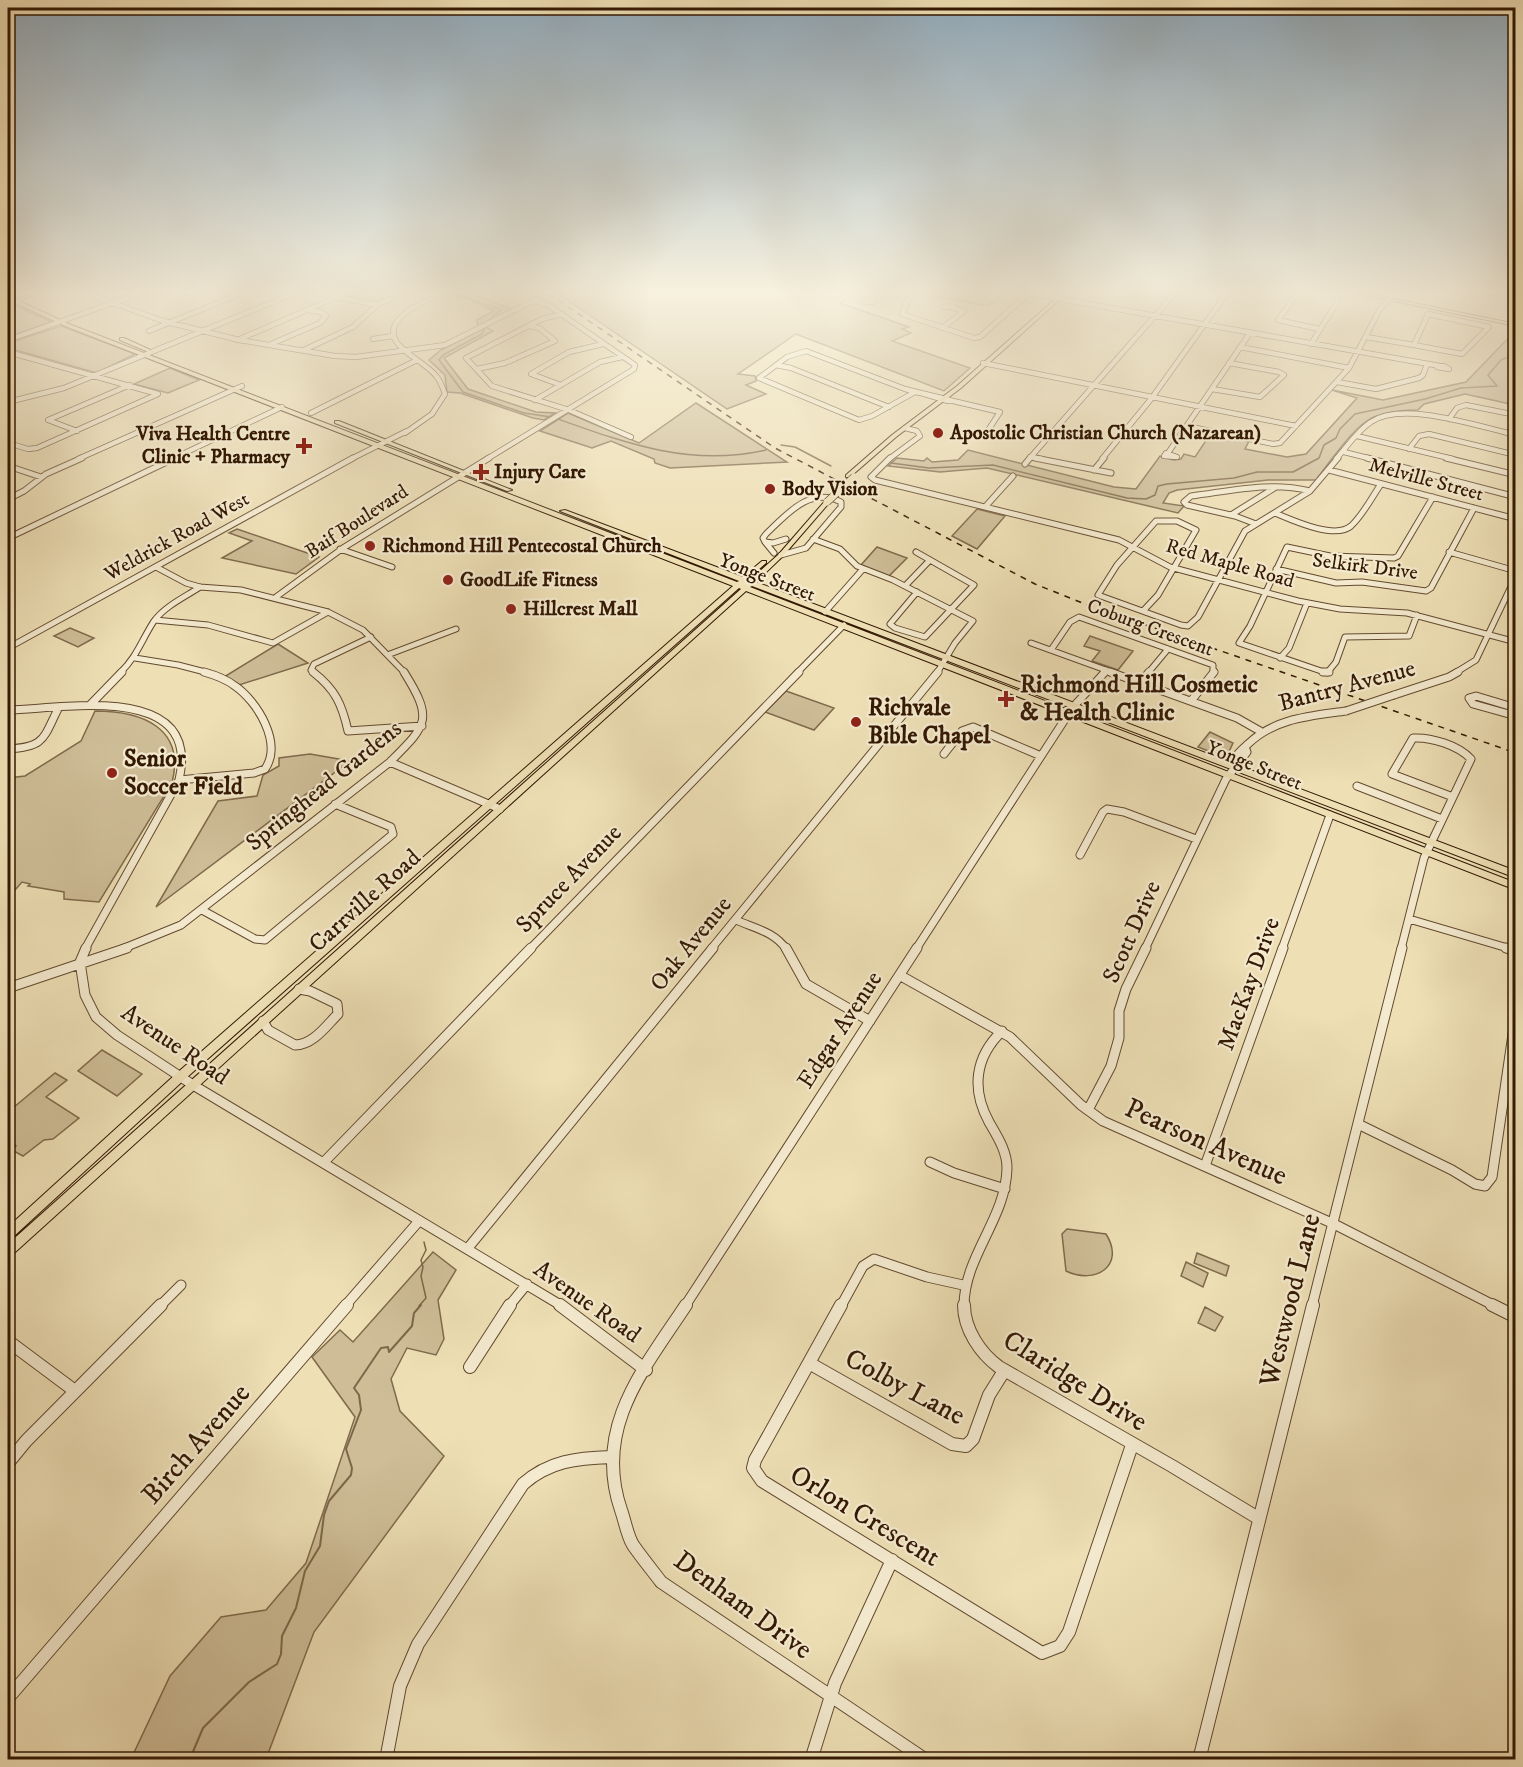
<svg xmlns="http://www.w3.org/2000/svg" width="1523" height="1767" viewBox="0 0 1523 1767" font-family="'IM FELL DW Pica',serif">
<rect width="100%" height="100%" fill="#eedfb5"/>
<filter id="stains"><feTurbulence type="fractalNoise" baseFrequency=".00333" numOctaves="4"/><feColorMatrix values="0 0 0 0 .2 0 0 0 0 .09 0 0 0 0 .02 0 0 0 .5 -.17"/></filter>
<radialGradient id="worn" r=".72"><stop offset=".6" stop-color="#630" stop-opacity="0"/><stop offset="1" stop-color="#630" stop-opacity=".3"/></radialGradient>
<path fill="#cebd97" stroke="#806a4c" stroke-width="1.5" d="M 470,293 L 514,310 L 478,327 L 477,320 L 494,311 L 469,299 L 449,294 Z
M 557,293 L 854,293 L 840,303 L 909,327 L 902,329 L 911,333 L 892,341 L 970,368 L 944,391 L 796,334 L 738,374 L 755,376 L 756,381 L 746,385 L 766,394 L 727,409 Z
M 944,293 L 1004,293 L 988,306 L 939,297 Z
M 14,305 L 51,322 L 8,337 L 8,307 Z
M 61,326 L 135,354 L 97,373 L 8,348 L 8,343 Z
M 486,327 L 493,331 L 444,358 L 468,389 L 536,412 L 555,413 L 544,420 L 533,418 L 460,393 L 447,392 L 445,375 L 429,360 L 441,350 Z
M 1515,331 L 1515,405 L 1465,394 L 1424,404 L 1418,410 C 1400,410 1378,412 1364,423 C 1350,433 1327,465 1316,480 L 1268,480 L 1177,490 L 1169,493 L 1163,503 L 1184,506 L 1178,513 L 987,468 L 940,472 L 888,466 L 897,458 L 924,461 L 927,458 L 932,462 L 958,460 L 968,450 L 1114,487 L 1136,489 L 1160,456 L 1174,460 L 1181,459 L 1184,454 L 1195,457 L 1211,433 L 1249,441 L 1245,449 L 1287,457 L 1306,454 L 1357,398 L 1332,390 L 1383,400 L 1466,382 Z
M 170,368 L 199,380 L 168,393 L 134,384 Z
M 696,403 L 787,462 L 670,468 L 655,463 L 654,459 L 611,441 L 592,448 L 540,431 L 568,413 L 639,443 Z
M 977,509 L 1005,516 L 977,549 L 952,536 Z
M 237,529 L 319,557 L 296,574 L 222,558 L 252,541 L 229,533 Z
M 877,547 L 907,558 L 889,576 L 861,565 Z
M 70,628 L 94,638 L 78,647 L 54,636 Z
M 1090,636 L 1133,651 L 1118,670 L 1092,661 L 1100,651 L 1084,646 Z
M 278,644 L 308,663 L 239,685 L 224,677 Z
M 786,691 L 834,708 L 814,730 L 765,712 Z
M 95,711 C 141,711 186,727 172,783 L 99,902 L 64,899 L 64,892 L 28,886 L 30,884 L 22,882 L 8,898 L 8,778 L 25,776 L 81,741 Z
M 1210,732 L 1233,743 L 1226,758 L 1198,747 Z
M 310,754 L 350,761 L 156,907 L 218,801 L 257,796 L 263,775 L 279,766 L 279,758 Z
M 102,1050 L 142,1074 L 117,1096 L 78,1071 Z
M 55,1073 L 67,1080 L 46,1097 L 79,1118 L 53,1139 L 44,1140 L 23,1156 L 12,1150 L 16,1146 L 8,1135 L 8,1112 Z
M 1067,1229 L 1106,1234 C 1126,1266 1095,1285 1066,1271 L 1062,1234 Z
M 433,1252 L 456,1270 L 438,1300 L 444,1339 L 436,1355 L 407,1348 L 391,1379 L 400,1411 L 444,1456 L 314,1632 L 266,1759 L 131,1759 L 170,1676 L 221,1617 L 266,1610 L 306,1563 L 355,1417 L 312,1357 L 340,1330 L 353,1342 Z
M 1197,1253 L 1229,1266 L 1226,1276 L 1194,1263 Z
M 1186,1262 L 1208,1273 L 1203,1287 L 1181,1276 Z
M 1205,1307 L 1223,1317 L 1215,1331 L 1198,1323 Z"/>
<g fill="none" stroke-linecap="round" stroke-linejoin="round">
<path stroke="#7d6749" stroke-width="1.5" d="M 453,293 L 501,310 L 484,324
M 484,328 L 482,334 L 443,355 L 439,360 L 463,392 L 524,413 L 551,417
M 558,419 C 628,444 691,467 766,450
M 781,445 L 795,447 L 831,466
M 891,463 L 929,468 L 993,465 L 1127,498 L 1146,499 L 1155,495 L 1158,486 L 1167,484 L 1234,478 L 1257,472 L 1293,472 L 1319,458 L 1324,445 L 1336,438 L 1340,429 L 1355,414 L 1425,399 L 1461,388 L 1497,386 L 1488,375 L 1501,360 L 1516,354
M 419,1306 L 426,1298 L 421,1276 L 423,1267 L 421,1260 L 426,1250 L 424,1242"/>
<path stroke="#7d6749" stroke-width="2" d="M 175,1760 L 192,1754 L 203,1728 L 249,1682 L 277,1664 L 281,1654 L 282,1636 L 296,1608 L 305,1571 L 320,1546 L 324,1515 L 329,1501 L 351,1475 L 352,1468 L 346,1449 L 361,1410 L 359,1395 L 354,1388 L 381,1348 L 388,1347 L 389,1352 L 412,1326 L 414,1313 L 421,1305"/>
<g stroke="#624a2f" stroke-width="6">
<path id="minor-far4" d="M 85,293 L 163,321 L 239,340 L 335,356 L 356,357 L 445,345 L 537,299
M 316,293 L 377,305
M 917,293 L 908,300 L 902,314 L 974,338 L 980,337 L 1029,293
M 1298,293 L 1278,320 L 1319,329
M 1486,293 L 1495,293
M 1032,294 L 1440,366
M 867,300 L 873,302 L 864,302 Z
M 948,305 L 954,307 L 944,307 Z
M 562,314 L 542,319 L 466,358 L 492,386 L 569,410 L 631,437
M 1428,314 L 1489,327 L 1462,354 L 1414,345 Z
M 942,328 L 964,311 L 954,308
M 149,331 L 242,293
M 1366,337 L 1414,345
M 240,339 L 346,293
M 373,339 L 393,336
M 8,340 L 141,293
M 271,344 L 320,323 L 326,316 L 321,312 L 308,310
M 1311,344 L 1339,299 L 1338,295 L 1331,293
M 1240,347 L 1349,368
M 304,350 L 353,327 L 377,305 L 396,296 L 396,293
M 806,351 L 905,389 L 921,393 L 915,392 L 872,416 L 859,420 L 759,378 L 787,357 Z
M 8,352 L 158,394 L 37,448 L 28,449 L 8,443
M 983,363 L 1296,426
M 776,365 L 791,368 L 889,407
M 1444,366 L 1449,369 L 1437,367 Z
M 477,369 L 505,363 L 555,341 L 539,328 L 529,326
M 1337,382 L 1376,389 L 1419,378 L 1423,375 L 1427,364
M 561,385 L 531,374 L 569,352 L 603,344
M 1212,389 L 1260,397 L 1284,375 L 1279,372 L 1229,363
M 921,393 L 950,400
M 921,393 L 948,401
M 535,400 L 600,362 L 622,357
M 949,400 L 1000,412 L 987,432
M 8,402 L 64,388 L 295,293
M 311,413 L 417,360
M 1449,419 L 1457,408 L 1466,405 L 1516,415
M 1187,426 L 1273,444 L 1280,443 L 1349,368 L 1380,309 L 1394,293
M 77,431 L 48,420 L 130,385
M 405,433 L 432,414 L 445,394 C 443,389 441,382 437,377 C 427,364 409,357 398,344 C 378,319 427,300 443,293
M 1357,436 L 1453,459
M 1409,449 L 1419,436 L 1429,434 L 1516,455
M 1344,452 L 1372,459
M 1166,453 L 1177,457 L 1164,456 Z
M 1168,453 L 1250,333
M 1030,457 L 1042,459
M 78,459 L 242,386
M 172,459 L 282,407
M 351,459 L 407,431
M 487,459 L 634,369 L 635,365 L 548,305 L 534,301
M 889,459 L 920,436 L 917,431 L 905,428
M 1029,459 L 1175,293
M 1102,459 L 1151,399 L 1227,293
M 1336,459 C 1347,447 1357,431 1371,422 C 1403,400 1480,427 1516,435"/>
</g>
<g stroke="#624a2f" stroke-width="7">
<path id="minor-far3" d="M 890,458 L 871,477 L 875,480 L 1119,540 L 1170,567 L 1298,601 L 1340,609 L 1407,613 L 1516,642
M 1035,458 L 1111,473
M 1367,458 L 1516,497
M 1446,458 L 1516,475
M 1025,464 L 1030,458
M 8,466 L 41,477
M 1094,470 L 1104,458
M 1329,470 L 1516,519
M 8,499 L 24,491 L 46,474 L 82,458
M 985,507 L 1013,476
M 1275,513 C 1292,520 1335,540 1351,526 C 1363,515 1372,497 1381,484
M 1231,515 L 1276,487
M 1256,524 L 1235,516 L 1187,505 L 1184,502 L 1191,496 C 1231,491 1270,481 1310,491
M 8,538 L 175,458
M 813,539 L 840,549 L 857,566 L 893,580 L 973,621 L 955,643 L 937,673
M 765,542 L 763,538 L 766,534 C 787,514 810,486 841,502 L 841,507 L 806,548 L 781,555
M 765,542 L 773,543 L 786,539
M 765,542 L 774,553
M 340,549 L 392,567
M 916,552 L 974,585 L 925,637 L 895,628 L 890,624 L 917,592
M 1449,552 L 1516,571
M 156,567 L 186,583 L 200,587 L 241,590 L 328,612 L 363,630 L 405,673
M 1276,569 L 1336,583 L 1362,582 L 1426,591 L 1431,588 L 1474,508
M 905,586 L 930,560
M 276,597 L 343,548 L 489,458
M 1143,611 L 1158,595 L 1196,530 L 1177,521 L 1156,521 L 1117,565 L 1098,595 L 1181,625 L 1188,626 L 1198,617 L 1245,531 L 1310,491 L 1338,458
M 825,612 L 863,569
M 1417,615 L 1409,636 L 1345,637 L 1336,662 L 1327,673 L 1239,643 L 1250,626 L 1287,547 L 1330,556 L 1394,558 L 1398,556 L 1433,497
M 155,620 L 208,625 L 273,643 L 328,612
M 1031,643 L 1114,673
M 8,648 L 353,458
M 1051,650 L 1070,622 L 1079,617 L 1213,665 L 1213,673
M 390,654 L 456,629
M 135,658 L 178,665 L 209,673
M 1280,658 L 1289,648 L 1307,603
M 120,673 C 138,655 141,641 154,621 C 165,606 185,597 200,587
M 315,673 L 311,670 L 314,664 L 371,637
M 797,673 L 844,625
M 1103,673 L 1106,670
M 1148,673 L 1168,649
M 1455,673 L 1476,660 L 1516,576"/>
</g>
<g stroke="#624a2f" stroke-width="9">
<path id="minor-far2" d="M 313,672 C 335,689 342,704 348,731 L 422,726
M 1110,672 L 1237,718 L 1260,731
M 1323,672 L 1329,672
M 1140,683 L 1149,672
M 1394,695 L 1449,677 L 1458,672
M 1191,701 L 1214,672
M 90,705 L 122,672
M 1074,706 L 1105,672
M 1516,708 L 1476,696 L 1469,698 L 1473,704 L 1516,716
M 8,710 C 63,709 202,681 179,780 L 85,949
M 1413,738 C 1431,737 1458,745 1471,759 L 1453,797 L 1392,774 Z
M 8,749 C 46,747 43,738 59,707
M 944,754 L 962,731 L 973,727 L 1041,756
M 390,762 L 500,809
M 1234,767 C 1234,755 1240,751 1248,744 C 1275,718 1311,716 1346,711
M 179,780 L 254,773 L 265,769 C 283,743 257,701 235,686 C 226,679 215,675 204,672
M 1357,786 L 1442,819
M 1080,855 L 1103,812 L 1107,809 L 1124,812 L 1196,839
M 202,910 L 255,939 L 265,940 L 393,834 L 391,827 L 335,804
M 1409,919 L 1511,949
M 736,920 C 754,928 775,932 786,949
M 122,949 L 181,925 L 390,762 C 427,725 434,720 404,672
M 530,949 L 799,672
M 711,949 L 938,672
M 916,949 L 1069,713
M 1145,949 L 1226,779 L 1247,752 L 1245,747
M 1282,949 L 1330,815
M 1401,949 L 1424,858 L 1453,797"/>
</g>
<g stroke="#624a2f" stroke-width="11">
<path id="minor-far1" d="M 86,948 L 80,962 L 85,995 L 96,1017 L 117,1035 L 193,1085 L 562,1306
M 786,948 L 806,984 L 870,1021
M 1506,948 L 1516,951
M 901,976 L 1010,1037 L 1081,1105 L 1103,1121 L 1334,1224 L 1495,1306
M 8,988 L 127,948
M 263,1021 L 268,1030 L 295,1045 C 313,1045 326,1026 338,1014 L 337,1004 L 310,991 L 299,989
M 1088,1110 L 1111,1066 L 1119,1038 L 1119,1011 L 1126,989 L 1146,948
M 1358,1124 L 1452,1170 L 1475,1184 L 1485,1186 L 1492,1177 L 1516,1014
M 324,1162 L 531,948
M 930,1162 L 954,1173 L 1005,1189
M 1205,1166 L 1283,948
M 468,1248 L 713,948
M 160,1306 L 181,1285
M 345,1306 L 419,1221
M 509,1306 L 527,1284
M 685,1306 L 917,948
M 841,1306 L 863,1266 L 874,1259 L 927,1277 L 963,1285
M 964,1306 C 964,1256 1006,1219 1007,1168 C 1007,1151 997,1136 989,1122 C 971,1089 975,1057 1002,1031
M 1312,1306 L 1402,948"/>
</g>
<g stroke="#624a2f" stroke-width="14">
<path id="minor" d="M 560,1305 L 646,1370
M 686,1305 C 643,1370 593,1428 621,1510 C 625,1521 627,1535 633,1545 C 642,1558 652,1570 661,1582 L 926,1760
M 841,1305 L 755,1460 L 753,1468 L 762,1481 L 1042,1653 L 1060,1646 L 1069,1632 L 1132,1445
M 964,1305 C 964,1329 980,1353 999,1367 L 1172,1466 L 1258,1518
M 1492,1305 L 1516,1317
M 8,1341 L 75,1391
M 809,1363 L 952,1444 L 966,1446 L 973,1439 L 989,1395 L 1004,1371
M 470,1367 L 510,1305
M 8,1463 L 26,1441 L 161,1305
M 8,1698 L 347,1305
M 386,1760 L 400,1686 L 418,1644 L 523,1484 C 549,1461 577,1458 611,1457
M 811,1760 L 835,1683 L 892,1560
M 1199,1760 L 1313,1305"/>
</g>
<g stroke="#331802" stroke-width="2">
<path id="major" d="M 33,293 L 40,293 L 19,301 L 69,324 L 737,582 L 739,581 L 560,511 L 565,510 L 743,577 L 762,561 L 766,561 L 766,563 L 748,579 L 750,580 L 779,554 L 825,501 L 829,501 L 829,503 L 783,556 L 756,582 L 1516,871 L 1516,878 L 752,586 L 750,587 L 1516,883 L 1516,890 L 746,591 L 12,1255 L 8,1256 L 8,1244 L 741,589 L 739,588 L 185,1079 L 12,1238 L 8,1239 L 8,1227 L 177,1073 L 733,586 L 65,326 L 15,303 L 11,303 L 11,301 L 8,299 L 8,297 L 15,300 Z
M 1062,293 L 1067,293 L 961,388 L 896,437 L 850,477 L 846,477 L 846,475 L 892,435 L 957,386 Z
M 1355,293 L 1365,293 L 1516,324 L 1516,326 Z
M 120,338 L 124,338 L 155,352 L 151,353 L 120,340 Z
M 335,421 L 339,421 L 512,490 L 507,491 L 335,423 Z"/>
</g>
<use href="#minor-far4" stroke="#f4eacf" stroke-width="4.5"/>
<use href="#minor-far3" stroke="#f4eacf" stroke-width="5"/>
<use href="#minor-far2" stroke="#f4eacf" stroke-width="7"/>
<use href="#minor-far1" stroke="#f4eacf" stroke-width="9"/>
<use href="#minor" stroke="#f4eacf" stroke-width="12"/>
<use href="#major" fill="#eedfb5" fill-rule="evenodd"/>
<path stroke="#331802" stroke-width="1.5" stroke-dasharray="6 6" stroke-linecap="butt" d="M 548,293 L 775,448 L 1035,584 L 1085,604 L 1516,753"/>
<g stroke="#624a2f" stroke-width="9" stroke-linecap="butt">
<path id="minor-bridge" d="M 1346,711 L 1394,695"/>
</g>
<g stroke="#331802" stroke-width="8" stroke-linecap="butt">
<path id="major-bridge" d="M 827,502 L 854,477"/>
</g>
<use href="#minor-bridge" stroke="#f4eacf" stroke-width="7"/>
<use href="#major-bridge" stroke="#eedfb5" stroke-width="7"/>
</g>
<linearGradient id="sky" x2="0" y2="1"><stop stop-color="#91aabb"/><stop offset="0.54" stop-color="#f7f1de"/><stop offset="1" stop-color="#f7f1de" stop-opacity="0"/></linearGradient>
<rect width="1523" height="541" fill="url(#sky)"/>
<g fill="#8f2418" stroke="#f4eacf" stroke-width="2">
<circle cx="938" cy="433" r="6"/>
<path d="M301 437h6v6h6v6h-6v6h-6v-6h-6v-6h6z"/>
<path d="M478 463h6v6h6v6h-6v6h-6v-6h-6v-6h6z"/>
<circle cx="770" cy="489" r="6"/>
<circle cx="370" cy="546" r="6"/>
<circle cx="448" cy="580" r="6"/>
<circle cx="511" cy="609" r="6"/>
<path d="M1003 690h6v6h6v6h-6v6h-6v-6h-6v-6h6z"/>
<circle cx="856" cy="722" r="6"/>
<circle cx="112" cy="773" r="6"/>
</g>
<g text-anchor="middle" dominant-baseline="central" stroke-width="4.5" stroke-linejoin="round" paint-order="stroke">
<g font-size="20" font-weight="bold" fill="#331802" stroke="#f4eacf" text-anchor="start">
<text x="950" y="433">Apostolic Christian Church (Nazarean)</text>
<text x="290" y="434" text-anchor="end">Viva Health Centre<tspan x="290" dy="23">Clinic + Pharmacy</tspan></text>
<text x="494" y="472">Injury Care</text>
<text x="782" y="489">Body Vision</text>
<text x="382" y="546">Richmond Hill Pentecostal Church</text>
<text x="460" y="580">GoodLife Fitness</text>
<text x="523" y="609">Hillcrest Mall</text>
</g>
<g font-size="20" fill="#331802" stroke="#f4eacf">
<text transform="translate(1426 480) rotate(15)">Melville Street</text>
<text transform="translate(357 522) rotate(-33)">Baif Boulevard</text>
<text transform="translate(177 537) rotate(-29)">Weldrick Road West</text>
<text transform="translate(1230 564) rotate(16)">Red Maple Road</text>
<text transform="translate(1365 567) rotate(7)">Selkirk Drive</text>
<text transform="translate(767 578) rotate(21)">Yonge Street</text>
<text transform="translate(1150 628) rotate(20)">Coburg Crescent</text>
<text transform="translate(1254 766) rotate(22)">Yonge Street</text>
</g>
<g font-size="24" font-weight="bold" fill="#331802" stroke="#f4eacf" text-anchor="start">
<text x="1020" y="685">Richmond Hill Cosmetic<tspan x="1020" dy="28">&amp; Health Clinic</tspan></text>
<text x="868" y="708">Richvale<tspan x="868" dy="28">Bible Chapel</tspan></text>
<text x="124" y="759">Senior<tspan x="124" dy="28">Soccer Field</tspan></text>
</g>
<g font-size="24" fill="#331802" stroke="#f4eacf">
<text transform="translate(1347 686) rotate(-15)">Bantry Avenue</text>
<text transform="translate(324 786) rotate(-39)">Springhead Gardens</text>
<text transform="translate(569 879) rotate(-46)">Spruce Avenue</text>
<text transform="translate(365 901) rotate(-42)">Carrville Road</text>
<text transform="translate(1132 932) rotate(-66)">Scott Drive</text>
<text transform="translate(691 944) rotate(-51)">Oak Avenue</text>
<text transform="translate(1249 984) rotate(-70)">MacKay Drive</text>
<text transform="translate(840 1030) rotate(-57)">Edgar Avenue</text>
<text transform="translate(175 1045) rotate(34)">Avenue Road</text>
<text transform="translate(587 1302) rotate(35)">Avenue Road</text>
</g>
<g font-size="28" fill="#331802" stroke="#f4eacf">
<text transform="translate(1206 1142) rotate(24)">Pearson Avenue</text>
<text transform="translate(1290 1300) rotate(-76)">Westwood Lane</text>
<text transform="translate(1075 1381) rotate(32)">Claridge Drive</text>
<text transform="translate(905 1387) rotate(28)">Colby Lane</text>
<text transform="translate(196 1444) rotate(-49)">Birch Avenue</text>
<text transform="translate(865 1516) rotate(31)">Orlon Crescent</text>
<text transform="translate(743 1605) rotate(36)">Denham Drive</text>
</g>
</g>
<rect width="1523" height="1767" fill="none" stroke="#eedfb5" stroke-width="30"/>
<rect x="9" y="9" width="1505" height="1749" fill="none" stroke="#331802" stroke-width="3"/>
<rect x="15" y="15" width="1493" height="1737" fill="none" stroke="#331802" stroke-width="1.5"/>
<rect width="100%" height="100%" filter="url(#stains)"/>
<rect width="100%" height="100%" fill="url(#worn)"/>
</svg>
